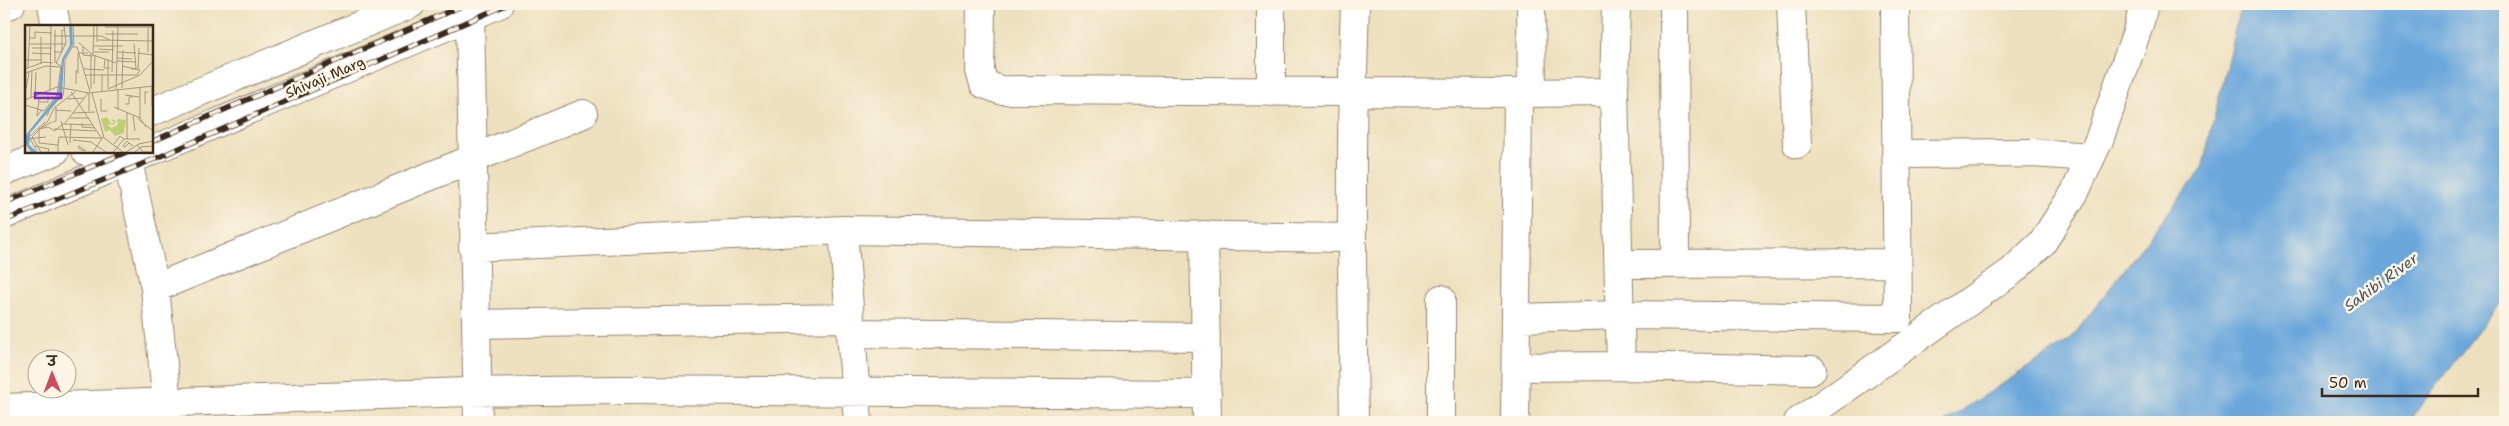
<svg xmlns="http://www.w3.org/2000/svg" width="2509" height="426" viewBox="0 0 2509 426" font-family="'Shantell Sans','Playpen Sans Deva',sans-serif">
<rect width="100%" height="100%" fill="#fcf5e5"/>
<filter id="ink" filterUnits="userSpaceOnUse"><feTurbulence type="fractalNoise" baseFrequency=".02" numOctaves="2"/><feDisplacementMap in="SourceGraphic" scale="10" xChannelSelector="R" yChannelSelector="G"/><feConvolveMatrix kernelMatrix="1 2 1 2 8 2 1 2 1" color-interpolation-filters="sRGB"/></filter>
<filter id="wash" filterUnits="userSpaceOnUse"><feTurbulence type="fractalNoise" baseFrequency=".0096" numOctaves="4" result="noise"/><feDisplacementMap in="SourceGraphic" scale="20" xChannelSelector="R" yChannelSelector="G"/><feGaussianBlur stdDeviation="1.12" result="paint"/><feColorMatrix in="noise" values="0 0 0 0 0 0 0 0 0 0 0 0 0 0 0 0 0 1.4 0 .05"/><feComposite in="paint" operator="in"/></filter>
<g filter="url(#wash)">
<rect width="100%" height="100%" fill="#ede0be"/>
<path fill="#6ca7dc" stroke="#54687d" d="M 2241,4 L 2505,4 L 2505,296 L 2408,422 L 1944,422 L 2070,340 L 2202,169 Z"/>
</g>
<g filter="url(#ink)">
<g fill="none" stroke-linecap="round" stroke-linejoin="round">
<g stroke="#94856e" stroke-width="30">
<path id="minor" d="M 52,4 L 56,26
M 981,4 L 980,71 L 984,84 L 1000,90 L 1518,93 L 1614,92
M 1531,4 L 1532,93
M 1616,4 L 1614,92 L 1621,366
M 1674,4 L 1675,264
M 1791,4 L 1797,144
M 4,7 L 11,4
M 470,16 L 478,422
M 1271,92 L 1271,4
M 86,151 L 110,154 L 128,161 L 155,288 L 169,422
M 1896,154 L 2033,153 L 2091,157
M 843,230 L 858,422
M 1204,235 L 1207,422
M 473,247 L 843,230 L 1351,238
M 1619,264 L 1896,263
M 155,288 L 583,114
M 1441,299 L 1441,422
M 1516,318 L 1621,315 L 1898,318 L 1895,4
M 476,324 L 850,318
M 851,333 L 1206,337
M 1516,367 L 1621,366 L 1812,370
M 4,408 L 468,392 L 620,390 L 1207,394
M 1354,422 C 1352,283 1350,143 1355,4
M 1515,422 L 1518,93
M 1798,422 L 2011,272 L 2042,243 L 2075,192 L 2099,140 L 2139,25 L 2144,4"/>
</g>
<g stroke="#94856e" stroke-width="30">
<path id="major" d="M 151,112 L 411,4
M 151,151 L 499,4
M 4,171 L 55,151
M 4,215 L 151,151"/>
</g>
<use href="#minor" stroke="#fff" stroke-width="28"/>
<use href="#major" stroke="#fff" stroke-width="28"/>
<g stroke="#3b2a1e" stroke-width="5.5">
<path id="rail" d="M 151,142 L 466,4
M 4,203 L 129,151
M 4,221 L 157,158 L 508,4"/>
</g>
<use href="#rail" stroke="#fcf5e5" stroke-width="4" stroke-dasharray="11" stroke-linecap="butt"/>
</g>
</g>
<g text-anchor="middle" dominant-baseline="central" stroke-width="5" stroke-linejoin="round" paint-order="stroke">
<g font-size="14" fill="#3b2a1e" stroke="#fcf5e5">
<text transform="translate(325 77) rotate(-23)">Shivaji Marg</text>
</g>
<g font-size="15" font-style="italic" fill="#4c5660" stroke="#fcf5e5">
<text transform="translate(2381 282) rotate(-36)">Sahibi River</text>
</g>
</g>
<g transform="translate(25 25)">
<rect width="128" height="128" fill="#ede0be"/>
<path d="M 82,92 L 86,99 L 89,98 L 86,94 L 91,96 L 88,100 L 82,99 L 86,103 L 93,100 L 92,94 L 101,95 L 99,108 L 90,111 L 85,105 L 80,107 L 76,94 Z" fill="#bdcf72"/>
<path d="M 44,0 L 47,0 L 48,19 L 39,35 L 37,71 L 5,108 L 4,120 L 12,127 L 6,127 L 0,118 L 0,111 L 33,70 L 37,34 L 45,20 Z" fill="#6ca7dc"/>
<path fill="none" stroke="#a6977e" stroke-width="1" d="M 24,0 L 26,1 L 25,65M 80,2 L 128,2M 80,9 L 113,9M 29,11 L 76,11 L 85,15M 4,13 L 10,13 L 10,7 L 27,8M 73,15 L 128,16M 72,17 L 72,0M 54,18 L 68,30 L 91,38M 4,19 L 41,19M 68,21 L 98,21M 48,22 L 52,22 L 65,67M 58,22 L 58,30 L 68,31M 7,23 L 27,23M 74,24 L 89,25M 29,27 L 37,27 L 37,5 L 39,5M 68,27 L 84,27M 92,27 L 111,28M 123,27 L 123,2M 7,28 L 26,29M 113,28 L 128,30M 68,29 L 69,0M 92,33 L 107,34M 80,34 L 79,43 L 85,43M 0,35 L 17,35M 92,36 L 111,37M 30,38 L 30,5M 16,39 L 16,12M 97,41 L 115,45 L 112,50M 3,43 L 5,0M 0,44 L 19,37 L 28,38M 59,44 L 79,45M 106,44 L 111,44 L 109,19M 113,44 L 114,23M 87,47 L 88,6M 0,48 L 21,41 L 35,42M 53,49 L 53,28 L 63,28M 60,50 L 112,50M 51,59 L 51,46 L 53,46M 69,59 L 70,30M 39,63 L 40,35 L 49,19 L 48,0M 97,63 L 98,25M 115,63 L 115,93 L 121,102M 1,64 L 4,47M 66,64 L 66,28M 83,64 L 115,50 L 128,36M 83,64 L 83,34M 91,64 L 93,2M 77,66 L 77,49M 46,67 L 77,114M 67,68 L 79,113 L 98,127M 100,70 L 115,72M 6,72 L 7,45M 10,74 L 11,47M 14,74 L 12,91 L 17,85M 42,74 L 59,73M 76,74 L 76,86 L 82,86M 0,75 L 32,62 L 64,68 L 128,61M 14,77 L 23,77 L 23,71M 100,79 L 104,79 L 104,72 L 108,72M 120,79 L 120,67 L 123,67M 0,80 L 19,86 L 32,70 L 36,41 L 31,38 L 41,18 L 39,0M 127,81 L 127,61M 89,82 L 115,93M 30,85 L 46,86M 93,85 L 93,64M 64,86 L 64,68M 48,88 L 70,87M 22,91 L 26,81 L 38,71 L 39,63M 108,91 L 110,106M 45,93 L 64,93M 113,94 L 128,106M 36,96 L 43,120M 28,97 L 31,96 L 31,82M 57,98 L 57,102 L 70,103M 39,99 L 68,100M 14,104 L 23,102 L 30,106M 29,104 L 71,106M 29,106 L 41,97 L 63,68M 0,114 L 21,112M 102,114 L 102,87M 48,115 L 66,117 L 81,127M 14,118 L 14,104 L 27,97M 14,118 L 33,120 L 33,127M 45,118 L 46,99M 104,118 L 102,116 L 98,121 L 100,122 L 104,118 L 108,121M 89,119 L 95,111 L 99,114M 33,120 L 34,112 L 76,113M 112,120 L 118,127 L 128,127M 10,121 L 24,124 L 23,127M 12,126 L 4,112 L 20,97M 59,126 L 53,123 L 54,121 L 61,126M 16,127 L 7,112 L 23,96 L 29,83 L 50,67M 68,127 L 78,112M 88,127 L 99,114 L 115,114M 101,127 L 114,119 L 128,116M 110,127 L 116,122 L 128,121"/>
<path fill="#7b2cbf" fill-opacity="0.15" stroke="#7b2cbf" stroke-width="2.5" d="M 10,68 L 36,69 L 36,73 L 10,73 Z"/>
<rect width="128" height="128" fill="none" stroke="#3b2a1e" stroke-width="2.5"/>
</g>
<rect width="2509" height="426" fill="none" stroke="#fcf5e5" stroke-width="20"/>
<g transform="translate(52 374) rotate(359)"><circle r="24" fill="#fcf5e5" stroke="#afa495"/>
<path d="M0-4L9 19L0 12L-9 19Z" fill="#d1495b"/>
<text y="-8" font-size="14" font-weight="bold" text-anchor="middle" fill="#3b2a1e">उ</text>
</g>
<path d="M2322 388v8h156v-8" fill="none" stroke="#3b2a1e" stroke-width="2.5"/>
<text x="2329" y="388" font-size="15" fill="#3b2a1e" stroke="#fcf5e5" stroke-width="4" paint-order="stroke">50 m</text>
</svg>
